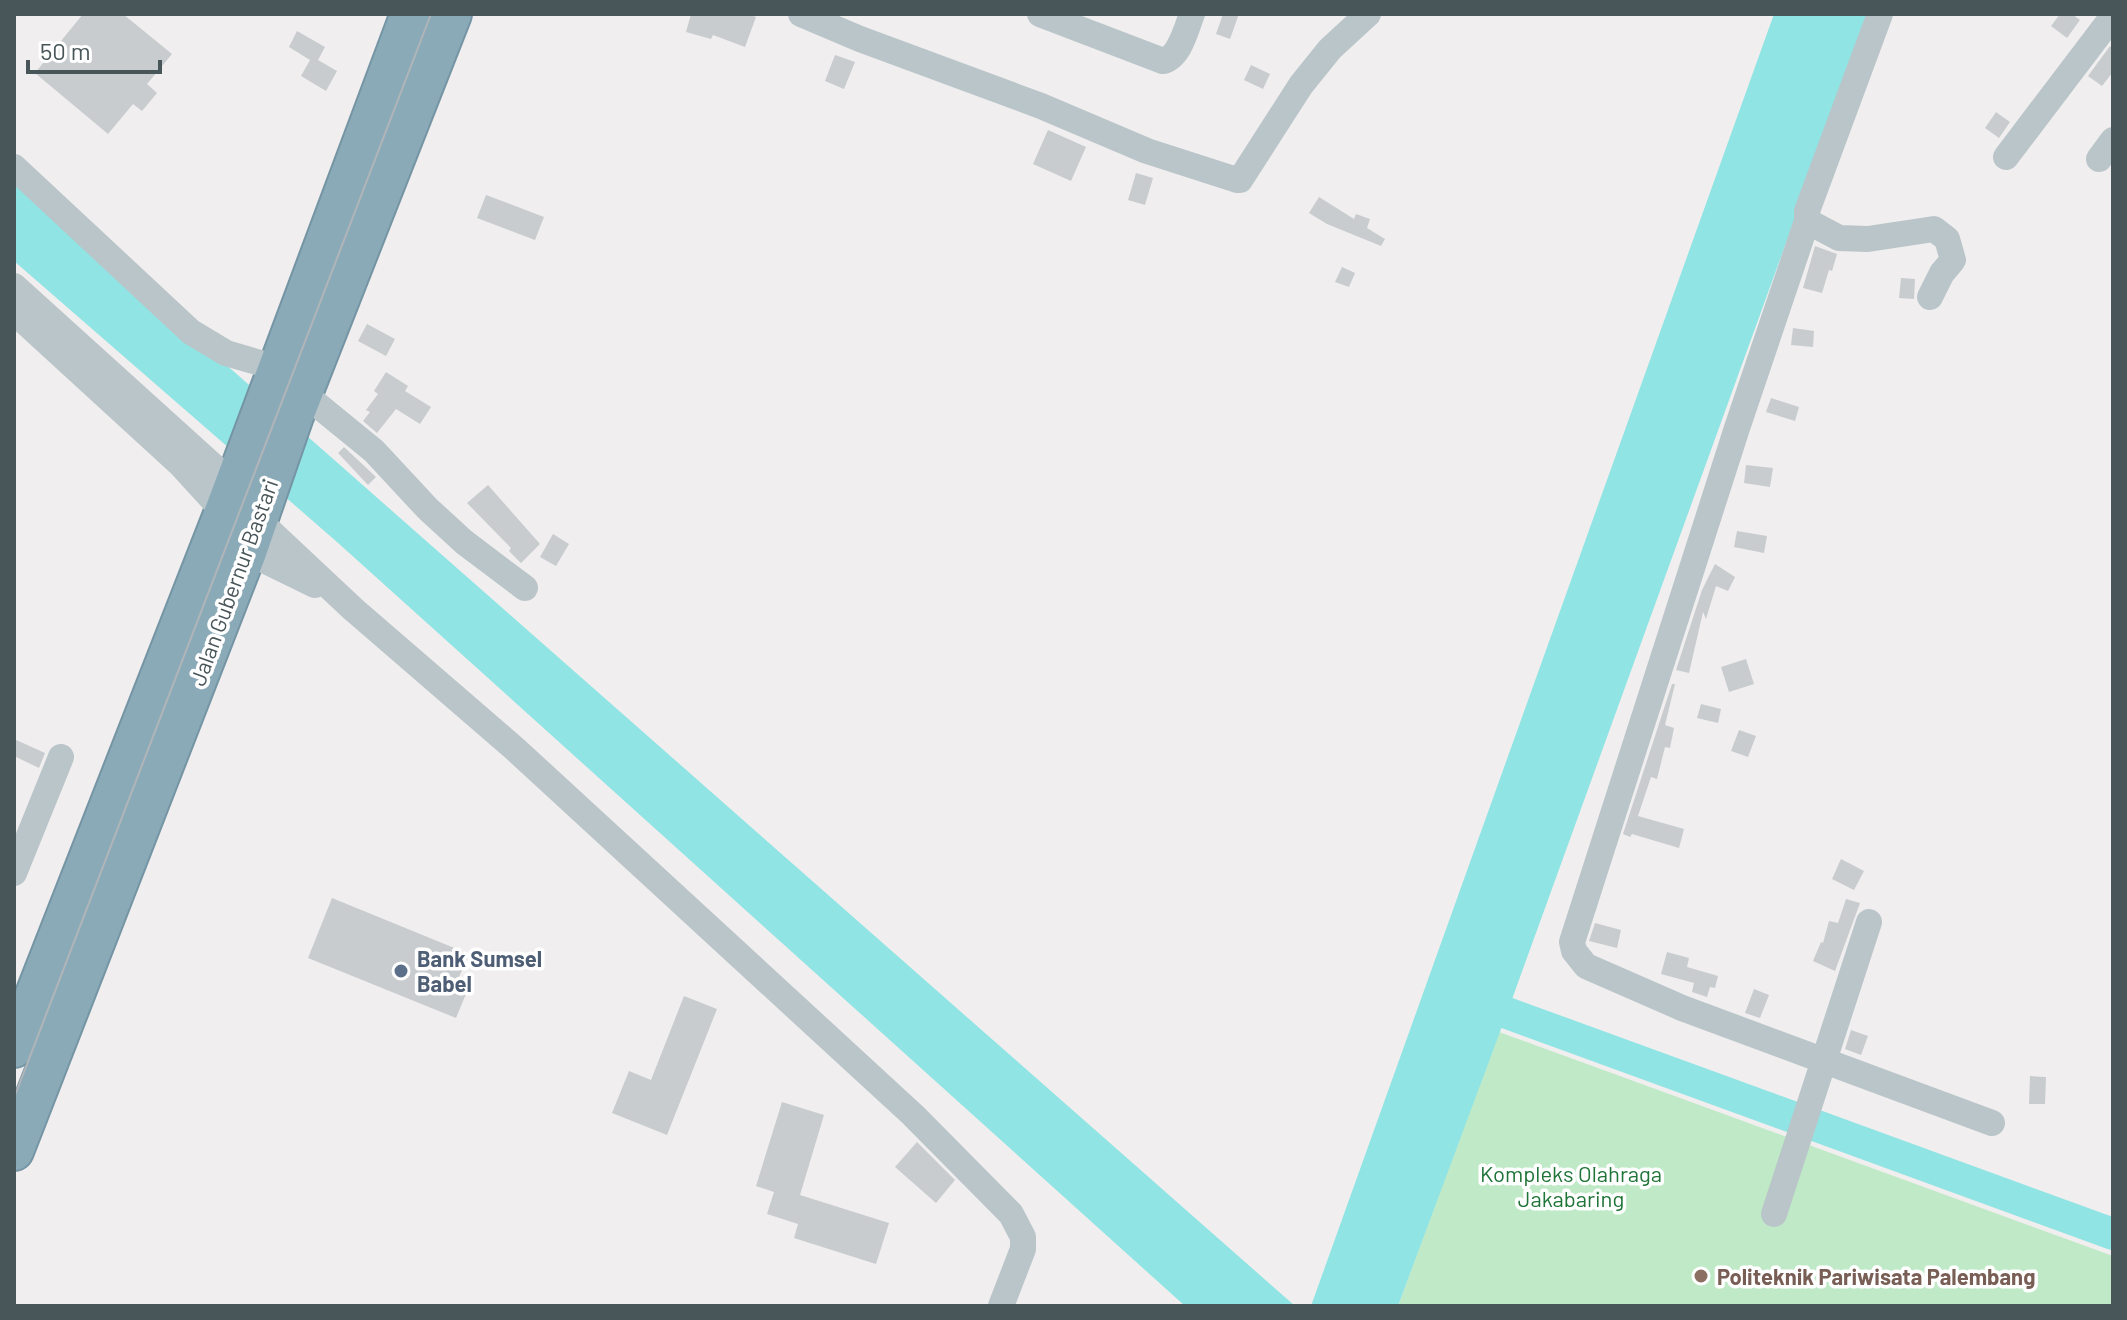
<svg xmlns="http://www.w3.org/2000/svg" width="2127" height="1320" viewBox="0 0 2127 1320" font-family="Barlow,sans-serif">
<rect width="100%" height="100%" fill="#f0eeee"/>
<path fill="#c0eac7" d="M 1499,1032 L 2113,1256 L 2113,1306 L 1398,1306 Z"/>
<path fill="#90e4e4" d="M 1774,14 L 1869,14 L 1507,1013 L 1398,1306 L 1311,1306 Z
M 14,178 L 1295,1306 L 1185,1306 L 337,542 L 14,261 Z"/>
<g fill="none" stroke-linecap="round" stroke-linejoin="round">
<path stroke="#90e4e4" stroke-width="32" d="M 1507,1013 L 2113,1234"/>
</g>
<path fill="#c8cccf" d="M 83,14 L 123,14 L 172,54 L 147,84 L 157,93 L 142,111 L 133,104 L 108,134 L 35,73 Z
M 691,14 L 747,14 L 756,17 L 745,47 L 713,35 L 711,39 L 686,32 Z
M 1223,14 L 1239,14 L 1230,39 L 1216,34 Z
M 2060,14 L 2072,14 L 2080,20 L 2067,38 L 2051,26 Z
M 297,31 L 325,47 L 318,60 L 337,71 L 326,91 L 301,76 L 310,60 L 289,47 Z
M 2110,46 L 2113,49 L 2113,72 L 2102,86 L 2088,76 Z
M 835,55 L 855,62 L 844,89 L 825,81 Z
M 1251,65 L 1270,74 L 1263,89 L 1244,80 Z
M 1996,112 L 2010,122 L 1999,138 L 1985,128 Z
M 1048,130 L 1086,147 L 1071,181 L 1033,164 Z
M 1136,173 L 1153,178 L 1145,205 L 1128,200 Z
M 486,195 L 544,217 L 535,240 L 477,218 Z
M 1319,197 L 1354,219 L 1356,214 L 1370,219 L 1367,228 L 1385,239 L 1381,246 L 1327,224 L 1309,213 Z
M 1815,246 L 1837,254 L 1832,271 L 1829,270 L 1822,293 L 1803,288 Z
M 1342,267 L 1355,273 L 1349,287 L 1335,282 Z
M 1901,278 L 1915,279 L 1914,299 L 1899,298 Z
M 367,324 L 395,339 L 386,356 L 358,341 Z
M 1793,328 L 1814,331 L 1813,347 L 1791,345 Z
M 386,372 L 408,386 L 405,391 L 431,407 L 420,424 L 396,409 L 377,433 L 363,421 L 370,412 L 366,410 L 378,394 L 374,391 Z
M 1771,398 L 1799,407 L 1795,421 L 1766,412 Z
M 344,447 L 376,477 L 368,485 L 338,453 Z
M 1746,465 L 1773,468 L 1770,487 L 1744,483 Z
M 488,485 L 540,544 L 521,563 L 509,551 L 511,548 L 467,503 Z
M 1737,531 L 1767,536 L 1764,553 L 1734,547 Z
M 553,534 L 569,544 L 556,566 L 540,557 Z
M 1715,564 L 1735,577 L 1728,591 L 1716,586 L 1706,619 L 1703,612 L 1689,673 L 1676,670 L 1702,590 Z
M 1746,659 L 1754,684 L 1729,692 L 1721,667 Z
M 1672,684 L 1675,684 L 1665,725 L 1674,728 L 1670,748 L 1665,747 L 1657,779 L 1651,777 L 1638,816 L 1684,829 L 1679,848 L 1632,834 L 1630,837 L 1623,834 Z
M 1701,704 L 1721,709 L 1718,723 L 1697,718 Z
M 1739,730 L 1756,736 L 1748,757 L 1731,751 Z
M 14,739 L 45,753 L 39,768 L 14,756 Z
M 1841,859 L 1864,871 L 1854,890 L 1832,879 Z
M 332,898 L 469,954 L 456,984 L 468,989 L 456,1018 L 308,958 Z
M 1846,899 L 1860,903 L 1835,971 L 1813,961 L 1821,942 L 1823,943 L 1829,921 L 1838,923 Z
M 1595,923 L 1621,930 L 1617,948 L 1589,941 Z
M 1667,952 L 1689,958 L 1687,967 L 1718,976 L 1715,988 L 1710,987 L 1707,997 L 1692,992 L 1694,983 L 1661,974 Z
M 1754,989 L 1769,995 L 1760,1018 L 1745,1013 Z
M 684,996 L 717,1009 L 667,1135 L 612,1113 L 629,1071 L 651,1080 Z
M 1851,1030 L 1868,1036 L 1861,1055 L 1845,1049 Z
M 2030,1076 L 2046,1077 L 2045,1104 L 2029,1104 Z
M 782,1102 L 824,1115 L 800,1195 L 889,1223 L 876,1264 L 794,1238 L 798,1224 L 767,1214 L 774,1192 L 756,1186 Z
M 917,1142 L 955,1180 L 936,1203 L 895,1167 Z"/>
<g fill="none" stroke-linecap="round" stroke-linejoin="round">
<g stroke="#7595a4" stroke-width="42">
<path id="highway" d="M 14,1048 L 224,512 L 410,14
M 14,1151 L 247,552 L 294,416 L 452,14"/>
</g>
<path stroke="#bac5c9" stroke-width="26" d="M 801,14 L 860,39 L 1041,106 L 1147,151 L 1237,180 L 1240,180 L 1301,85 L 1330,49 L 1368,14
M 1040,14 L 1163,61 C 1180,57 1186,29 1192,14
M 1880,14 L 1807,211 L 1807,221 L 1737,428 L 1572,942 L 1574,951 L 1586,966 L 1682,1008 L 1992,1123
M 2006,157 L 2113,16
M 2099,159 L 2113,140
M 14,167 L 191,332 L 226,353 L 277,368
M 1807,221 L 1839,238 L 1868,239 L 1934,229 L 1947,239 L 1953,260 L 1942,273 L 1930,297
M 14,286 L 234,485
M 14,312 L 181,465 L 224,512
M 303,393 L 374,451 L 428,509 L 464,542 L 525,588
M 257,519 L 353,609 L 515,749 L 913,1115 L 1011,1214 L 1023,1237 L 1023,1249 L 1001,1306
M 247,552 L 315,585
M 14,873 L 61,757
M 1774,1214 L 1869,922"/>
<use href="#highway" stroke="#8aaab8" stroke-width="38"/>
<path stroke="#b0b5b8" stroke-width="2" d="M 14,1098 L 431,14"/>
</g>
<circle fill="#5c6f8a" stroke="#fff" stroke-width="3" cx="401" cy="971" r="8"/>
<circle fill="#8d6e63" stroke="#fff" stroke-width="3" cx="1701" cy="1276" r="8"/>
<g text-anchor="middle" dominant-baseline="central" stroke-width="7" stroke-linejoin="round" paint-order="stroke">
<g font-size="22" fill="#485559" stroke="#fff">
<text transform="translate(233 582) rotate(-70)">Jalan Gubernur Bastari</text>
</g>
<g font-size="22" font-weight="bold" fill="#4e5e75" stroke="#fff" text-anchor="start">
<text x="417" y="958">Bank Sumsel<tspan x="417" dy="25">Babel</tspan></text>
</g>
<g font-size="22" fill="#1f7438" stroke="#fff">
<text x="1571" y="1173">Kompleks Olahraga<tspan x="1571" dy="25">Jakabaring</tspan></text>
</g>
<g font-size="22" font-weight="bold" fill="#785e54" stroke="#fff" text-anchor="start">
<text x="1717" y="1276">Politeknik Pariwisata Palembang</text>
</g>
</g>
<rect width="2127" height="1320" fill="none" stroke="#485559" stroke-width="32"/>
<path d="M28 60v12h132v-12" fill="none" stroke="#485559" stroke-width="4"/>
<text x="40" y="60" font-size="24" fill="#485559" stroke="#ffffff" stroke-width="6" paint-order="stroke">50 m</text>
</svg>
